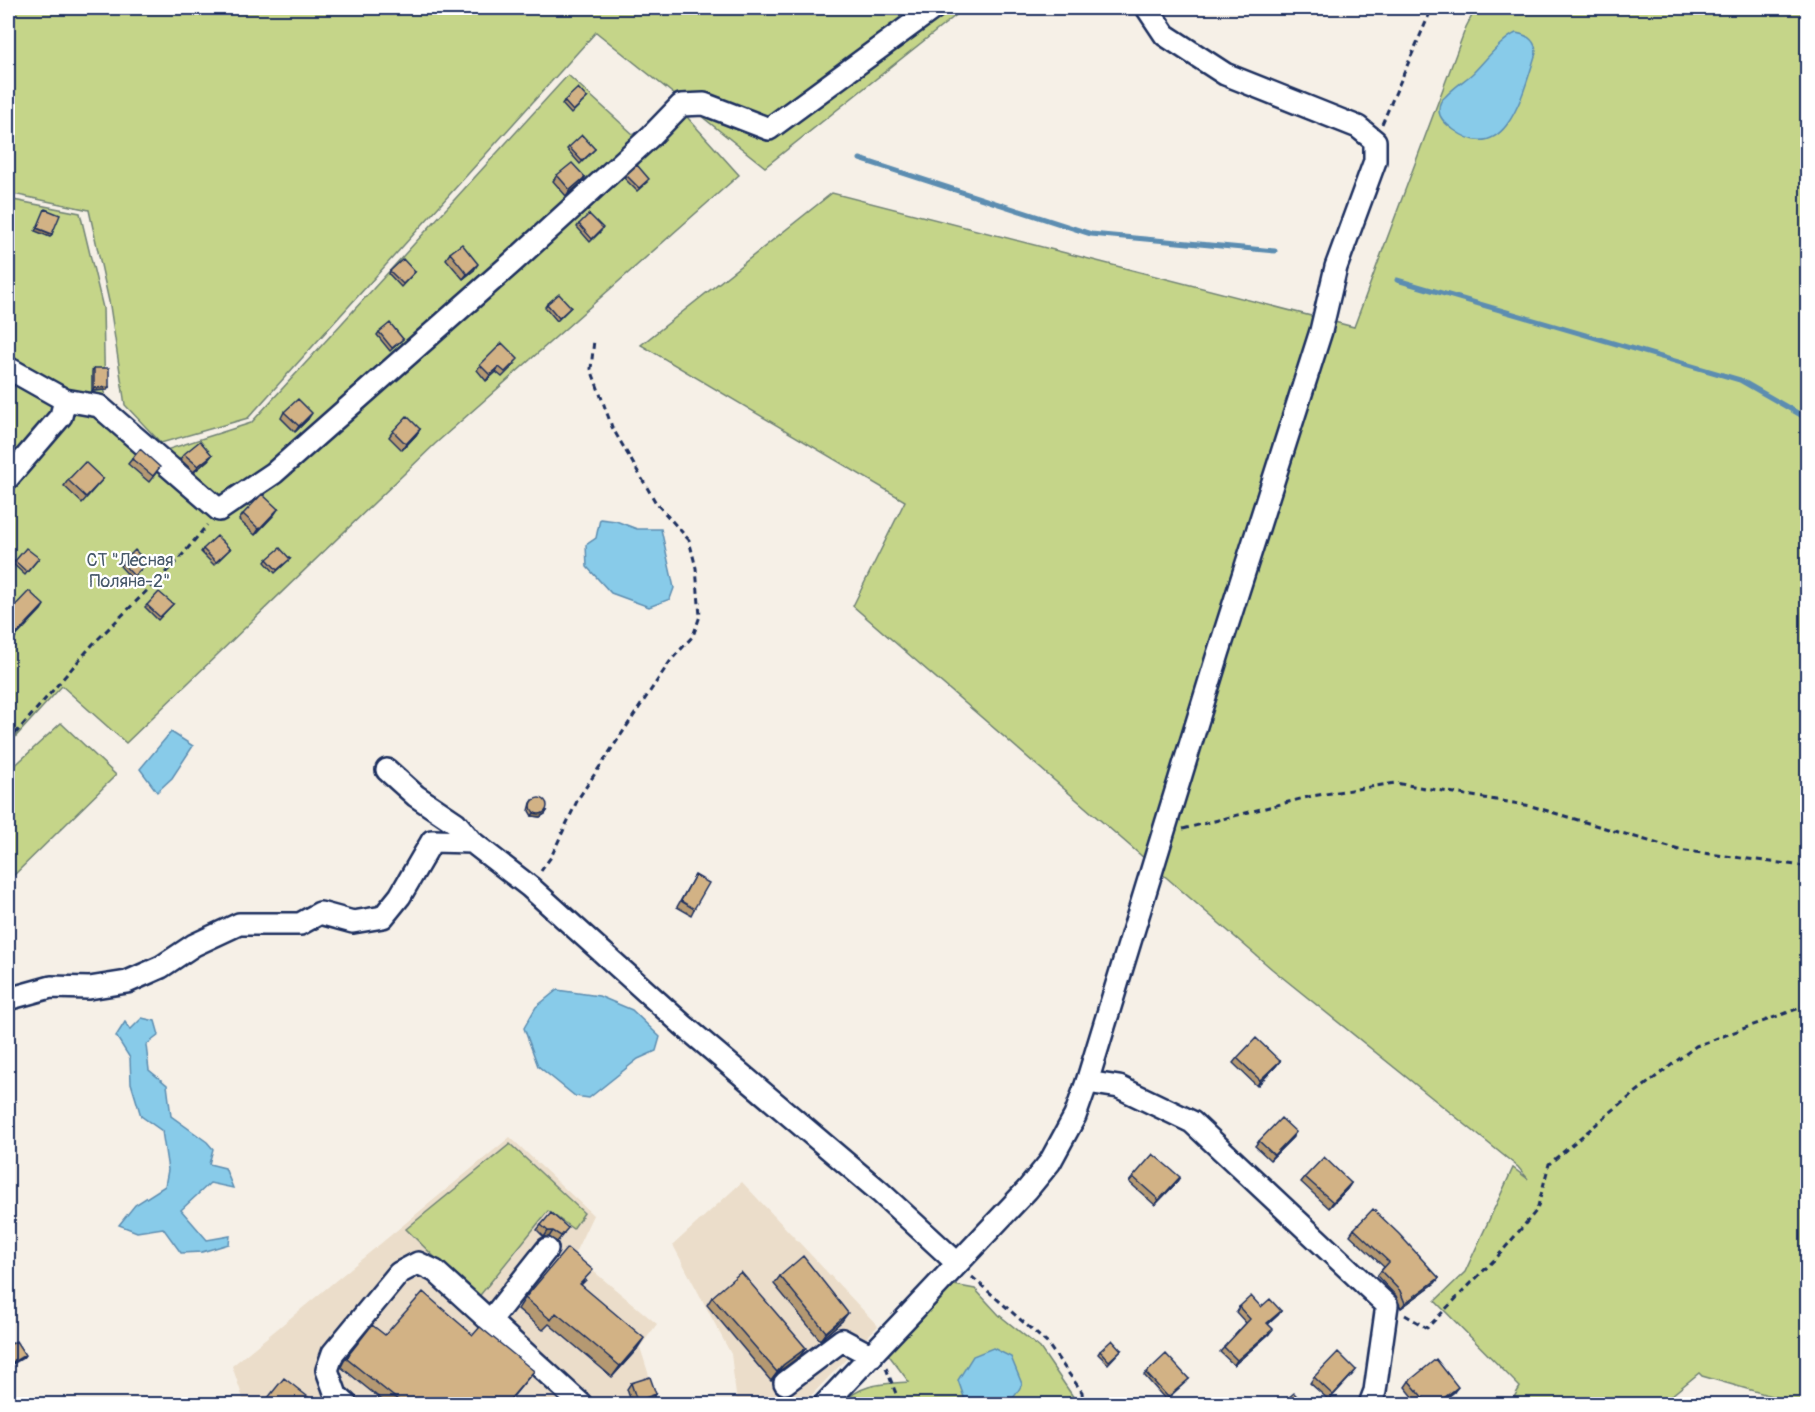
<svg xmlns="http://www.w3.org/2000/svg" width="1815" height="1412" viewBox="0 0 1815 1412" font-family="Pangolin,sans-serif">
<rect width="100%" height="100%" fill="#f6f0e7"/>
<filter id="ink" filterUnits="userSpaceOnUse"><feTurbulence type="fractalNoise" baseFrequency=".0167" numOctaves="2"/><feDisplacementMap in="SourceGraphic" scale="12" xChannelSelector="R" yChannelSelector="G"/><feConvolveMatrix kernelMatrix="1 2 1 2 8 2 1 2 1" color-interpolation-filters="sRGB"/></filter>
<g filter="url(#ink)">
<path fill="#ebddca" d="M 510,1137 L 593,1215 L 574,1255 L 657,1324 L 640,1347 L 658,1404 L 245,1404 L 232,1366 Z
M 742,1182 L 878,1326 L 803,1404 L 737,1404 L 731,1354 L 673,1245 Z"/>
<path fill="#c5d589" stroke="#708274" stroke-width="1.5" d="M 8,8 L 965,8 L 765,167 L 596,32 L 248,418 L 161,443 L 125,405 L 110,306 L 89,210 L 8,193 Z
M 1476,8 L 1807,8 L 1807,1404 L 1799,1404 L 1702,1376 L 1699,1373 L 1661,1404 L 1510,1404 L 1520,1387 L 1435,1301 L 1465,1272 L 1513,1168 L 1528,1179 L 1518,1167 L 1272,969 L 853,606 L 905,501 L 641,345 L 832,193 L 1354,327 L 1466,27 Z
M 568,75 L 634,135 L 652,135 L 687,117 L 739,175 L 435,444 L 126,743 L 62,686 L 8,745 L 8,199 L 80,213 L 103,308 L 105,403 L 160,452 L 251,423 Z
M 61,723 L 116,775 L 8,881 L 8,772 Z
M 510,1144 L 584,1213 L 573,1229 L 548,1211 L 477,1299 L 406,1229 Z
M 954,1285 L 975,1289 L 999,1315 L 1040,1348 L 1074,1398 L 1073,1404 L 1006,1404 L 1014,1400 L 965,1400 L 970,1404 L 841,1404 C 862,1383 881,1384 909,1382 L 888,1354 Z"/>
<path fill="#88cbe9" stroke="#5c8db1" stroke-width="1.5" d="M 1516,33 C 1528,35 1536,41 1536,53 C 1524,89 1507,169 1454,130 C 1447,125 1438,118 1439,109 C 1439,104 1441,100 1445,97 C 1453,88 1464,81 1473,73 C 1484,62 1502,39 1516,33 Z
M 600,519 L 616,521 L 637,529 L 661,529 L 674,588 L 670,599 L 649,607 L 611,593 L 587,567 L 586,545 L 596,538 Z
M 171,732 L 193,746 L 172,778 L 157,792 L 140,769 Z
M 557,990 L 599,996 L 632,1010 L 660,1037 L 656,1051 L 638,1059 L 589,1098 L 575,1096 L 538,1066 L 524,1028 L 536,1007 Z
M 142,1018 L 155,1021 L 159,1035 L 146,1045 L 149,1070 L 167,1085 L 171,1116 L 207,1142 L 213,1149 L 209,1164 L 225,1168 L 233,1188 L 210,1183 L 181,1210 L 207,1240 L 230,1236 L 229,1244 L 202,1252 L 181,1253 L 163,1228 L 137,1232 L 119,1225 L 135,1205 L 165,1186 L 168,1170 L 162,1131 L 141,1116 L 131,1083 L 130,1058 L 116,1036 L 125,1022 L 130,1030 Z
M 993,1348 L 1011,1357 L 1022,1384 C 1008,1412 1000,1405 970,1404 L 965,1400 L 958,1380 L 973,1356 Z"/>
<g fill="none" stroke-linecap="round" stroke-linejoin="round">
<path stroke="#5c8db1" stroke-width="5" d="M 860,159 L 1091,234 L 1275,251
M 1397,280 L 1740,380 L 1808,419"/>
<g stroke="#1b2f5e" stroke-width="26">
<path id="minor" d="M 8,368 L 65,400 L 99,406 L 219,510 L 274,473 L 514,261 L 652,135 L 681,105 L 704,104 L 769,129 L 934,8
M 8,478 L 61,416 L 65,400
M 387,770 L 416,796 L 456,823 L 472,842 L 530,887 L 683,1025 L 880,1192 L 957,1263
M 8,999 L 51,987 L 89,988 L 127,982 L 161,967 L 194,945 L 239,924 L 300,924 L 320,913 L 353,922 L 383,917 L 400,896 L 432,841 L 472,842
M 1087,1082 L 1119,1087 L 1192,1122 L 1387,1305 L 1375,1391 L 1370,1404
M 490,1321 L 547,1249
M 785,1383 L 842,1340 L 872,1356
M 346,1404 L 336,1395 L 327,1370 L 333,1353 L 399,1273 L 418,1263 L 435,1271 L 581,1404
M 825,1404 L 1027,1190 L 1050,1162 L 1075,1116 L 1087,1082 L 1218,654 L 1321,331 L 1336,267 L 1375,161 L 1375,141 L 1358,127 L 1225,74 L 1165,35 L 1147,8"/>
</g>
<path stroke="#1b2f5e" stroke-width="3" stroke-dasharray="6 4.5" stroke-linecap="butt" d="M 1382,124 L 1432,8
M 8,742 L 93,644 L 179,559 L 207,525
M 1183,829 L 1312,796 L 1395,783 L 1531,806 L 1679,850 L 1803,866 L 1808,869
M 541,871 L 551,857 L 578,799 L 671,660 L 693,636 L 700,616 L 696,568 L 689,540 L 656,503 L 612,427 L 591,369 L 594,340
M 972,1277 L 1047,1343 L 1082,1392 L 1083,1404
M 1405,1315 L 1427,1328 L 1498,1256 L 1537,1210 L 1549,1164 L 1618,1106 L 1696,1046 L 1808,1005
M 886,1368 L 900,1404"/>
<use href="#minor" stroke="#fff" stroke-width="21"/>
</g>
<path fill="#b59972" stroke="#1b2f5e" stroke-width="1.5" d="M 587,98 L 571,114 L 562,104 L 564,101 Z
M 569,147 L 595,149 L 580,164 L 567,149 Z
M 557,175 L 585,177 L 581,183 L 566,196 L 553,181 Z
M 626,175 L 647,182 L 637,191 L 624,178 Z
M 579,224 L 601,231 L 590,242 L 577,227 Z
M 450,253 L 474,270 L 463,279 L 446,259 Z
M 390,271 L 415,272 L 401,287 L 389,274 Z
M 547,304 L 571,307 L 557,321 L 545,307 Z
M 379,332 L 403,339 L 390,351 L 377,335 Z
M 515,364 L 502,377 L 496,372 L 486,381 L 477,370 L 480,365 Z
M 94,368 L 109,387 L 107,390 L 92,391 L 92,371 Z
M 284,412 L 308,419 L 295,432 L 281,418 Z
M 420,429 L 416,435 L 402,450 L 389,437 L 393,431 Z
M 184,454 L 212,455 L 208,460 L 194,472 L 180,459 Z
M 132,459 L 156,473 L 149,482 L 128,464 Z
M 103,479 L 82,503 L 64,486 L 68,480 Z
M 278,509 L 255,535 L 239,520 L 243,514 Z
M 203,549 L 230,549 L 214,565 L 201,552 Z
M 39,558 L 25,575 L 13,564 L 15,561 Z
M 267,559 L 290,559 L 275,573 L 265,562 Z
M 122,563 L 147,563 L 132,579 L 120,566 Z
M 173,604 L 158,620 L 145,607 L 147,605 Z
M 533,800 L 547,811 L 545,814 L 540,817 L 532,816 L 529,811 L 531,803 Z
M 695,875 L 694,909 L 691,915 L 677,907 Z
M 1237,1058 L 1280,1061 L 1276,1066 L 1257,1086 L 1233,1063 Z
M 1292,1138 L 1270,1160 L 1255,1146 L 1259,1141 Z
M 1133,1177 L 1176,1183 L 1155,1205 L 1129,1182 Z
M 1305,1177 L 1351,1183 L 1347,1189 L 1329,1208 L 1301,1182 Z
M 541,1225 L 564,1233 L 557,1242 L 549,1237 L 544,1237 L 537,1230 Z
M 1354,1229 L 1439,1278 L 1435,1283 L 1401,1308 L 1396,1296 L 1377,1276 L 1384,1267 L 1350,1235 Z
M 780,1276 L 842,1321 L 820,1340 L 774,1284 Z
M 585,1281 L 581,1285 L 637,1349 L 612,1377 L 549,1324 L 543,1330 L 518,1309 L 525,1298 Z
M 712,1297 L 800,1356 L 777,1373 L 771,1381 L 707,1305 Z
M 1239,1307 L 1261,1307 L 1281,1311 L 1278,1315 L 1268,1324 L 1269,1334 L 1234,1365 L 1220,1352 L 1246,1323 L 1236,1312 Z
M 385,1335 L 473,1335 L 534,1371 L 507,1404 L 387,1404 L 341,1367 L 344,1361 L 350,1353 Z
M 1121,1350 L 1108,1364 L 1098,1354 L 1100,1351 Z
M 1356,1370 L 1352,1375 L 1329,1400 L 1310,1383 L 1314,1377 Z
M 1146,1373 L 1189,1379 L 1166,1400 L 1144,1375 Z
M 1409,1381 L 1454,1392 L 1439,1404 L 1419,1404 L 1405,1387 Z
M 631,1383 L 656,1394 L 652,1400 L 638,1404 L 632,1404 L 627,1389 Z"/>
<path fill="#937d5d" stroke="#1b2f5e" stroke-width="1.5" d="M 585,177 L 581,183 L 566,196 L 570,190 Z
M 37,228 L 52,234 L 50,237 L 35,231 Z
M 478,264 L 474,270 L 463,279 L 467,274 Z
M 499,367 L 496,372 L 486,381 L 490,375 Z
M 109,387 L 107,390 L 92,391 L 94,388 Z
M 312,413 L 308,419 L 295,432 L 299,426 Z
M 420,429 L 416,435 L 402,450 L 406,444 Z
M 212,455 L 208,460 L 194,472 L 198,466 Z
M 278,509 L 274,515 L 255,535 L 259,529 Z
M 44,605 L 41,610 L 8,645 L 8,643 Z
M 547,811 L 545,814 L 540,817 L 532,816 L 534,813 Z
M 1280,1061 L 1276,1066 L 1257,1086 L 1260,1080 Z
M 1296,1132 L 1292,1138 L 1270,1160 L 1274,1155 Z
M 1180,1177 L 1176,1183 L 1155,1205 L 1159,1200 Z
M 1351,1183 L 1347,1189 L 1329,1208 L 1333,1202 Z
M 548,1231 L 553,1231 L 549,1237 L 544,1237 Z
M 1439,1278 L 1435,1283 L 1401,1308 L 1405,1303 Z
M 1281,1311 L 1278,1315 L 1264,1328 L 1267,1323 Z
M 848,1313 L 842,1321 L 820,1340 L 826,1332 Z
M 1273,1329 L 1269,1334 L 1234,1365 L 1237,1360 Z
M 644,1338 L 637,1349 L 612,1377 L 620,1366 Z
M 806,1348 L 800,1356 L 777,1373 L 771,1381 L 783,1365 Z
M 25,1355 L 23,1358 L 8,1367 L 8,1365 Z
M 1458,1387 L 1454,1392 L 1439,1404 L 1436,1404 Z
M 656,1394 L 652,1400 L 638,1404 L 634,1404 L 637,1401 Z"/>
<path fill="#d2b285" stroke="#1b2f5e" stroke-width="1.5" d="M 578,88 L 587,98 L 573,111 L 564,101 Z
M 582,135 L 595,149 L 582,161 L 569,147 Z
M 572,163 L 585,177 L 570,190 L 557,175 Z
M 637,165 L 649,179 L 639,188 L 626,175 Z
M 45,209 L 60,215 L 52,234 L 37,228 Z
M 589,214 L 603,228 L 592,239 L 579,224 Z
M 462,244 L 478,264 L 467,274 L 450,253 Z
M 403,259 L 415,272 L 403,284 L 390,271 Z
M 8,285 L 14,285 L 11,318 L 8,318 Z
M 559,294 L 571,307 L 559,318 L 547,304 Z
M 390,323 L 403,339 L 392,348 L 379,332 Z
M 502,343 L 518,359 L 505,372 L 499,367 L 490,375 L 480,365 Z
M 94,368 L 109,368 L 109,387 L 94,388 Z
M 298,399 L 312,413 L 299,426 L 284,412 Z
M 407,416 L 420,429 L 406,444 L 393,431 Z
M 200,441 L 212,455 L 198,466 L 184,454 Z
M 140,449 L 160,467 L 153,476 L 132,459 Z
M 85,462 L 103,479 L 86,497 L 68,480 Z
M 262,494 L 278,509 L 259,529 L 243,514 Z
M 217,536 L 230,549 L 216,562 L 203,549 Z
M 26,548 L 39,558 L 27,572 L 15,561 Z
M 280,548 L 290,559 L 277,570 L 267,559 Z
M 135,550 L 147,563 L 134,576 L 122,563 Z
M 29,591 L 44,605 L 8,643 L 8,613 Z
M 159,592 L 173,604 L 160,617 L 147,605 Z
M531 806a8 8 0 1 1 16 0a8 8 0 1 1-16 0Z
M 695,875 L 709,883 L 694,909 L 681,901 Z
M 1256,1038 L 1280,1061 L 1260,1080 L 1237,1058 Z
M 1281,1118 L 1296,1132 L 1274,1155 L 1259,1141 Z
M 1153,1154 L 1180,1177 L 1159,1200 L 1133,1177 Z
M 1324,1157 L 1351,1183 L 1333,1202 L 1305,1177 Z
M 1373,1209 L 1399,1234 L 1439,1278 L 1405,1303 L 1400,1291 L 1381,1271 L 1389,1262 L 1354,1229 Z
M 551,1213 L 568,1228 L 561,1236 L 553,1231 L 548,1231 L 541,1225 Z
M 567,1248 L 593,1270 L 580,1284 L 644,1338 L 620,1366 L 556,1313 L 551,1320 L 525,1298 Z
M 803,1256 L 848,1313 L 826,1332 L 780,1276 Z
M 741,1272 L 806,1348 L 783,1365 L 777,1372 L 712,1297 Z
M 423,1292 L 473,1335 L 480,1327 L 534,1371 L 506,1404 L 403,1404 L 347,1359 L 350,1353 L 372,1325 L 385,1335 Z
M 1251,1296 L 1261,1307 L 1270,1299 L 1281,1311 L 1267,1323 L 1273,1329 L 1237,1360 L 1224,1347 L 1250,1319 L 1239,1307 Z
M 1112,1340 L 1121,1350 L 1109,1361 L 1100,1351 Z
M 16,1341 L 25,1355 L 8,1365 L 8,1346 Z
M 1338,1352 L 1356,1370 L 1333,1395 L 1314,1377 Z
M 1166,1354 L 1189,1379 L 1168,1397 L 1146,1373 Z
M 1436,1359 L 1458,1387 L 1436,1404 L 1428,1404 L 1409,1381 Z
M 650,1377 L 656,1394 L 637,1401 L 631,1383 Z
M 284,1378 L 317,1404 L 263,1404 Z
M 1294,1393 L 1304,1404 L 1281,1404 Z"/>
</g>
<g text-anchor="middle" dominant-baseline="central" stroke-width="4.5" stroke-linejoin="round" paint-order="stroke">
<g font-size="18" fill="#465869" stroke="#fff">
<text x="130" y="560">СТ "Лесная<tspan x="130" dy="21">Поляна-2"</tspan></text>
</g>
</g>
<rect width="1815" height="1412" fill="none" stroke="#fff" stroke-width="30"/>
<rect x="15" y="15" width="1785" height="1382" fill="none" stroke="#1b2f5e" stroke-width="2" filter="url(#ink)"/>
</svg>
